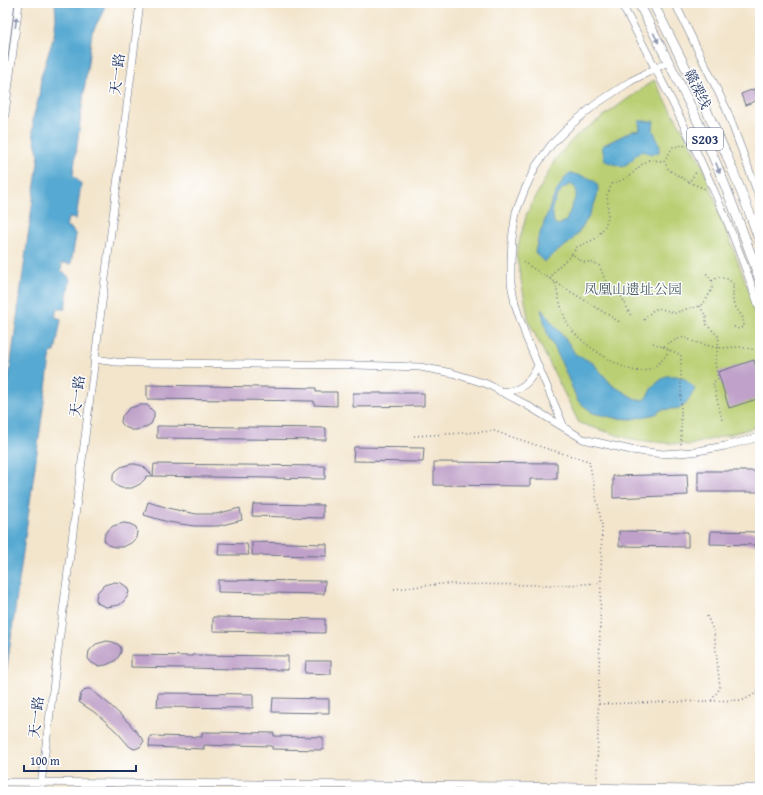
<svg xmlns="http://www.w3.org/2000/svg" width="763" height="795" viewBox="0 0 763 795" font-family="'Gentium Book Plus','Noto Serif SC',serif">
<rect width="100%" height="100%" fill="#fff"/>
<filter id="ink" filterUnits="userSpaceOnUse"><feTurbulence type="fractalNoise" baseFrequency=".025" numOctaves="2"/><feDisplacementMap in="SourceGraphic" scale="8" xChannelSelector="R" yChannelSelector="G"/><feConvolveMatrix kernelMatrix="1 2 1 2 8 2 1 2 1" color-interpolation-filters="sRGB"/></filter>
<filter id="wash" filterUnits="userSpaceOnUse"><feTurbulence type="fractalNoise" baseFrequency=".012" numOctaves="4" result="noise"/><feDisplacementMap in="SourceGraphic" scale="16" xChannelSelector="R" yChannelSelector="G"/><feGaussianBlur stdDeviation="0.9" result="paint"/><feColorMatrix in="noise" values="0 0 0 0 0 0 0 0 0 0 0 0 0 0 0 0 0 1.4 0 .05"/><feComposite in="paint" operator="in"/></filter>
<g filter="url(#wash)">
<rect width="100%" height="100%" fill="#f3e5cc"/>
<path fill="#bacf73" stroke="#6a7f68" d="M 654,80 L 702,164 L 760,321 L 760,426 L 690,445 L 633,440 L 579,423 L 529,322 L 516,254 L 527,213 L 556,158 L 576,136 Z"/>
<path fill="#57a9d2" stroke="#396c98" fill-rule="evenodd" d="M 55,3 L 106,3 L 101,16 L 92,32 L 73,175 L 81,184 L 76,219 L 68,218 L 66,227 L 70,227 L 76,235 L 71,264 L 62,263 L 61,272 L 65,273 L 70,279 L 65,309 L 57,309 L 55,317 L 59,318 L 61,320 L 55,352 L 51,352 L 3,695 L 3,421 L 39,155 L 36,145 L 33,133 L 33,118 L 39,97 L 41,77 L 54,36 L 56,18 Z
M 639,121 L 654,121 L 653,130 L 660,146 L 659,152 L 652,154 L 642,151 L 635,155 L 633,159 L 623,167 L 605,161 L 602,146 L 632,131 L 640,130 Z
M 572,173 C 579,177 592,176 597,184 C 603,197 579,235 569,243 C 560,250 551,255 544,262 L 535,252 L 538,239 L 552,201 L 558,189 L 566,176 ZM 571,184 L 576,189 L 576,196 L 566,221 L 558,225 L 554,223 L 552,207 L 556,199 L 562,189 Z
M 541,309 L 570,345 L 575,354 L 593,363 L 612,385 L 637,400 L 643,400 L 646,398 L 653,386 L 666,376 L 677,376 L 685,379 L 695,389 L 686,404 L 680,408 L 661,410 L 656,414 L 632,419 L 615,418 L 593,413 L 578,401 L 555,348 L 548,336 Z"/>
<g id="blocks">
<path fill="#c0a1c9" d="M 754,89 L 758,100 L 745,105 L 741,94 Z
M 754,360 L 760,381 L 760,398 L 729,408 L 718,372 Z
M 147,385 L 316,388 L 316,392 L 337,392 L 337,406 L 314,405 L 314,401 L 147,399 Z
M 353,393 L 424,393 L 424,406 L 353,407 Z
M 140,405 L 147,405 L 154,412 L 154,417 L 151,424 L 144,428 L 136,430 L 132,430 L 125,427 L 122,424 L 121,422 L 122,416 L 130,408 Z
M 157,426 L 326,428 L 326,440 L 157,438 Z
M 354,447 L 424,448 L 423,462 L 353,461 Z
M 434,462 L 557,463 L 557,479 L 530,479 L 530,486 L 434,485 Z
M 131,464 L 135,464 L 143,466 L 153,476 L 146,476 L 145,479 L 140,484 L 132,488 L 121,488 L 117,486 L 113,481 L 113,475 L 116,471 L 121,467 Z
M 154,464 L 325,466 L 325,479 L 153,476 Z
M 698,471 L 760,471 L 760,492 L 698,492 Z
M 687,474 L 688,495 L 613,498 L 613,476 Z
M 148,502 L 172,509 L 196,514 L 216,514 L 240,508 L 242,520 L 218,526 L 194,526 L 168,522 L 144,515 Z
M 253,504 L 323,505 L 323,518 L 252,516 Z
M 124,523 L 130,524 L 136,527 L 137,532 L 136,538 L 131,543 L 123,547 L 115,547 L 108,545 L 104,540 L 105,533 L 113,526 Z
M 619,531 L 688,532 L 688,547 L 619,546 Z
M 711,531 L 760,532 L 760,545 L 710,544 Z
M 252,542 L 327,544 L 327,556 L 252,555 Z
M 219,543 L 247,544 L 249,555 L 218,555 Z
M 218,580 L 325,581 L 324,594 L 218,592 Z
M 115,582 L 121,583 L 127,587 L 129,592 L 127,597 L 123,602 L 119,605 L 106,607 L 99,604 L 97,602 L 96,599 L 97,593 L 104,585 Z
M 213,617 L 325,619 L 325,633 L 213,631 Z
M 107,641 L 113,642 L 119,645 L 121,648 L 121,652 L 119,656 L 115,661 L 106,665 L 98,666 L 92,663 L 89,660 L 88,658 L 89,651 L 96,644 Z
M 131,655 L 192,656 L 192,655 L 288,656 L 288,670 L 131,667 Z
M 306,661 L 331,661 L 331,674 L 305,673 Z
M 86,689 L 90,689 L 94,692 L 109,704 L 129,723 L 144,741 L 140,747 L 135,749 L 132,748 L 129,746 L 118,733 L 104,720 L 94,712 L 79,702 L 81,694 Z
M 158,693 L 253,694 L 253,708 L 157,707 Z
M 273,698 L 329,699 L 329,713 L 272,712 Z
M 202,732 L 274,733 L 274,736 L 323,737 L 323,750 L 272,749 L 272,746 L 234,745 L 234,746 L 204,745 L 204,749 L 149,747 L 150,736 L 202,737 Z"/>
</g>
</g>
<g filter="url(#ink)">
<use href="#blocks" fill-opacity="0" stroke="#676f84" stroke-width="1"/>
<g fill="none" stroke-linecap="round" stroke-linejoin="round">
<g stroke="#676f84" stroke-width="8">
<path id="minor" d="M 621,3 C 674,102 725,203 760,310
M 675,3 L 726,108 L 760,199
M 3,66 L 11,3
M 3,130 L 19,3
M 94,359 L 116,362 L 145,363 L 355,365 L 420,367 L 452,373 L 487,384 L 525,404 L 583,439 L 631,450 L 663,454 L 692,452 L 725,446 L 760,437
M 501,392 C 506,391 513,391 517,389 C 528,385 533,375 538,366
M 564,427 L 526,337 L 515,304 L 511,283 L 511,261 L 512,239 L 516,212 L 525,189 L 536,166 L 551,145 L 572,124 L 596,104 L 631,81 L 668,62
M 3,782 L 523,786 L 693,789 L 760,788
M 40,792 L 140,3"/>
</g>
<g stroke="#676f84" stroke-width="10">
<path id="major" d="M 639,3 C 656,38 674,72 691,107 C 718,163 739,221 760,280
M 653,3 L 703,102 L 727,156 L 750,214 L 760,242"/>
</g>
<path stroke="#676f84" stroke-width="1.5" stroke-dasharray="1 3" stroke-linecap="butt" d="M 664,161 L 669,170 L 689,182 L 697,171
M 689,182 L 705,189
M 572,254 L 577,247 L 595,239 L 604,228 L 608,217 L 608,205 L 607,195 L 612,184 L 624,179 L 632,174 L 641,165 L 649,160 L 664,161 L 673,147 L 684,145 L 686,148
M 523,262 L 621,323
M 550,279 L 555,270 L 572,254 L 583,262 L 590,262 L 599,265 L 607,284 L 619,291 L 632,318
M 712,281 L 718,277 L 728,279 L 733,284 L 733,303 L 743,318 L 744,326 L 739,329 L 732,326
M 555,283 C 559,298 562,316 571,329 C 581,343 624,373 641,371 C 654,370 663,361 669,350
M 700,306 L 706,317 L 706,324 L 719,337 L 718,348 L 715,362 L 718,379 L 713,382 L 722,420
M 644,320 L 652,311 L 658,308 L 675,313 L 686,309 L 700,306 L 705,301 L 710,293 L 713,286 L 711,279 L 705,272
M 653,343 L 663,347 L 670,342 L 684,337 L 694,342 L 718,348 L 740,347 L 756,350 L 760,349
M 663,347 L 681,355 L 681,445
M 414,436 L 494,431 L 551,450 L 589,461 L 602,525 L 597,780
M 394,589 L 441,584 L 563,585 L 601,583
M 707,616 L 714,632 L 720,688 L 711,701
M 599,704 L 744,700 L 760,691"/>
<use href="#minor" stroke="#fff" stroke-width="7"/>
<use href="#major" stroke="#fff" stroke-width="9"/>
</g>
<defs><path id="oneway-solid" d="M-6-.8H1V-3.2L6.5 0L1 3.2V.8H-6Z"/></defs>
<g fill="#8d97ae">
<use href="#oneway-solid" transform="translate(16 22) rotate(-83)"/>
<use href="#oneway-solid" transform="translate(656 38) rotate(63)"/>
<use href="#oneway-solid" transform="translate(718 168) rotate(68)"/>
</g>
</g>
<g text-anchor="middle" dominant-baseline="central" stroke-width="3" stroke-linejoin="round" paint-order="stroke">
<rect fill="#fff" stroke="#5f6d8e" stroke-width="1" x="687" y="128" width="36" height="22" rx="3"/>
<g font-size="13" font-weight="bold" fill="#1b2f5e">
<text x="705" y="139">S203</text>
</g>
<g font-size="14" fill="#1b2f5e" stroke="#fff">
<text transform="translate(117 74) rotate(-83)">天一路</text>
<text transform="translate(698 89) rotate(64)">赣溧线</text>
<text transform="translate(77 396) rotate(-83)">天一路</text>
<text transform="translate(36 717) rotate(-83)">天一路</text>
</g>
<g font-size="14" fill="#4b5f64" stroke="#fff">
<text x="633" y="289">凤凰山遗址公园</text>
</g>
</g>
<rect width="763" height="795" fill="none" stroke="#fff" stroke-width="16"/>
<path d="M24 765v6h112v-6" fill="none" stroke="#1b2f5e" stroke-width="2"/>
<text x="30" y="765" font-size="12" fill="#1b2f5e" stroke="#ffffff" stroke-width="3" paint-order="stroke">100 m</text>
</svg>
